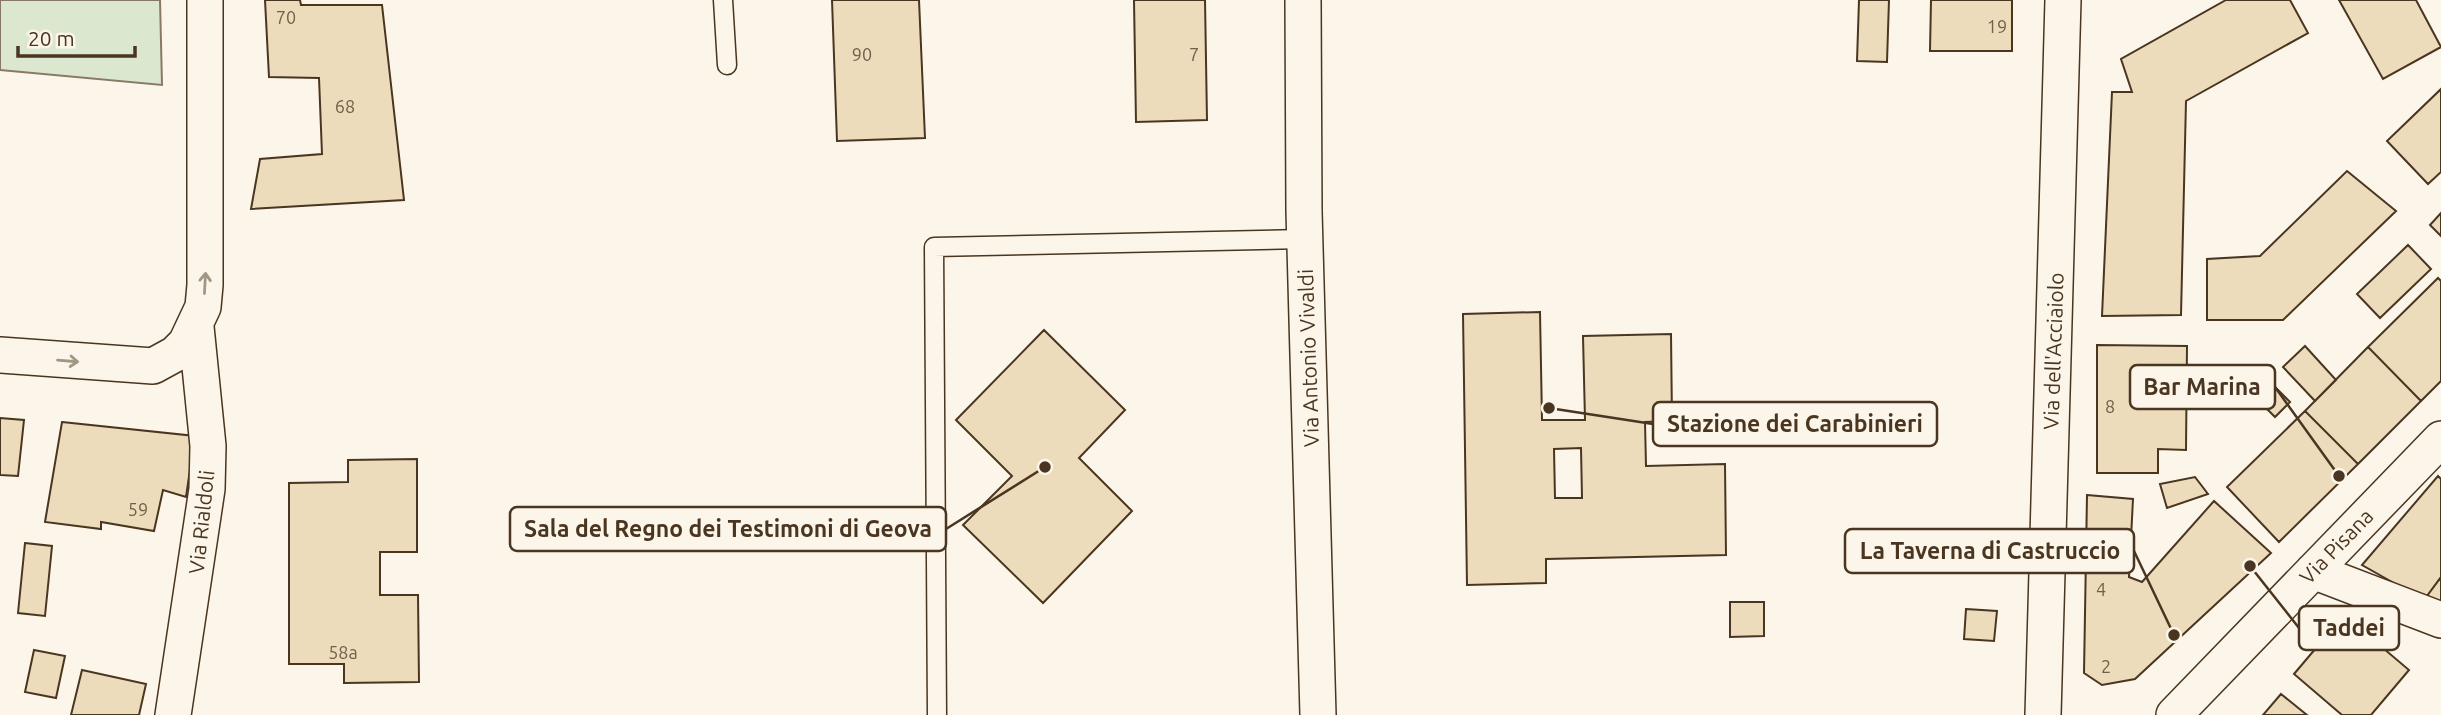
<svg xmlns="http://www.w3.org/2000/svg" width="2441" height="715" viewBox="0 0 2441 715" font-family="Ubuntu,sans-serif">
<rect width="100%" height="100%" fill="#fbf6e9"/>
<path fill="#dce7d0" stroke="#887966" stroke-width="2" d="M 0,0 L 160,0 L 162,85 L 0,70 Z"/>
<path fill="#ecdcbc" stroke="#4a3520" stroke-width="2" fill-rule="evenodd" d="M 265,0 L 300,0 L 301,5 L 382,5 L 404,200 L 251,209 L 260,159 L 322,154 L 319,78 L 269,77 Z
M 832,0 L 919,0 L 925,138 L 837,141 Z
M 1134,0 L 1205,0 L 1207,120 L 1136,122 Z
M 1859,0 L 1889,0 L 1887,62 L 1857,61 Z
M 1931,0 L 2012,0 L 2012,51 L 1930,51 Z
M 2226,0 L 2290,0 L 2308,33 L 2186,101 L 2181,315 L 2102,316 L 2112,92 L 2132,92 L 2121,59 Z
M 2339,0 L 2416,0 L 2441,47 L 2383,79 Z
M 2441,89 L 2441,172 L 2428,184 L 2387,141 Z
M 2347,171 L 2396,211 L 2283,320 L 2207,320 L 2207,259 L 2260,256 Z
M 2441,213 L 2441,236 L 2430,225 Z
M 2408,245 L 2431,269 L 2380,318 L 2357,294 Z
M 2438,278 L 2441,281 L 2441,381 L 2421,401 L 2368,347 Z
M 1540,312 L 1542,420 L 1585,420 L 1583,336 L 1671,334 L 1672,421 L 1645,422 L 1646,466 L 1725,464 L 1726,555 L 1546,559 L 1546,583 L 1467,585 L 1463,314 ZM 1581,448 L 1582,498 L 1555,498 L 1554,449 Z
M 1044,330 L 1125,410 L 1079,458 L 1132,511 L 1043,603 L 963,525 L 1012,476 L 956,420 Z
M 2097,345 L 2187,346 L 2186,450 L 2158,449 L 2158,473 L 2097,473 Z
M 2305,346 L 2336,380 L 2315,401 L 2283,367 Z
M 2368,347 L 2421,401 L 2358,464 L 2305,411 Z
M 2270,382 L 2290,402 L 2275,417 L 2255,397 Z
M 2305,411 L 2358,464 L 2279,542 L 2227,487 Z
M 0,418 L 24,420 L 18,476 L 0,475 Z
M 62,422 L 195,436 L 186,497 L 163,490 L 154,531 L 101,522 L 101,529 L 45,522 Z
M 417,459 L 417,552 L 380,552 L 380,595 L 418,595 L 419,682 L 344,683 L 344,664 L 289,664 L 289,483 L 348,482 L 348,460 Z
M 2438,476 L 2441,479 L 2441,577 L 2424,600 L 2362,565 Z
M 2195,477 L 2208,494 L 2167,508 L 2160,484 Z
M 2087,495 L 2133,499 L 2129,577 L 2142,582 L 2214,501 L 2271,553 L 2135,679 L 2102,685 L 2084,673 Z
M 25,543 L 52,546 L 45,616 L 18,613 Z
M 2441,577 L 2441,606 L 2424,600 Z
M 1730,602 L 1764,602 L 1764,636 L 1730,637 Z
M 1966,609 L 1997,611 L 1994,641 L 1964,639 Z
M 2344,615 L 2409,670 L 2371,715 L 2342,715 L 2294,674 Z
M 34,650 L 65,656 L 56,698 L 25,692 Z
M 82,670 L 146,684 L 139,715 L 71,715 Z
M 2281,694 L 2307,715 L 2263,715 Z"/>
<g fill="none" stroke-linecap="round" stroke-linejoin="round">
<g stroke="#4a3520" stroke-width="21">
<path id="lane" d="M 723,0 L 727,65
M 937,715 L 934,247 L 1304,239"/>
</g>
<g stroke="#4a3520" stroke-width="38">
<path id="street" d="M 1303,0 L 1304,211 L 1318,715
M 0,355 L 153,366 L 175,354 L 186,343 L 203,307 L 205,285 L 205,0
M 2313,571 L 2441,620
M 173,715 L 207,489 L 208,446 L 196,327
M 2043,715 L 2063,0
M 2174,715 L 2441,439"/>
</g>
<use href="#lane" stroke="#fbf6e9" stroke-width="18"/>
<use href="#street" stroke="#fbf6e9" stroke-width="35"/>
</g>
<defs><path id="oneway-shaft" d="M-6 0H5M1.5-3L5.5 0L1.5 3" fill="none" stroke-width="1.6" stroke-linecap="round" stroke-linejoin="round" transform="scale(1.75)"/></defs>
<g stroke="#a29684">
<use href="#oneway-shaft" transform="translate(205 283) rotate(-87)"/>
<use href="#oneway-shaft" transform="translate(68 361) rotate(5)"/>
</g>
<g text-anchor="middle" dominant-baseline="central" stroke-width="5" stroke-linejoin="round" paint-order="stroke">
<g font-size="18" fill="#725f47">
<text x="286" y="17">70</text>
<text x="1997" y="26">19</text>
<text x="862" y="54">90</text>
<text x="1194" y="54">7</text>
<text x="345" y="106">68</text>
<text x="2110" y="406">8</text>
<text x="138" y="509">59</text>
<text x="2101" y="589">4</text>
<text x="343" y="652">58a</text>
<text x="2106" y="666">2</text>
</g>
<g font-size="21" fill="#4a3520" stroke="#fbf6e9">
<text transform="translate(2053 351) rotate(-88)">Via dell'Acciaiolo</text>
<text transform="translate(1308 358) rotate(-92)">Via Antonio Vivaldi</text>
<text transform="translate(201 522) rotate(-84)">Via Rialdoli</text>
<text transform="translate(2336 546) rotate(-46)">Via Pisana</text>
</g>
</g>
<path fill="none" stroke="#4a3520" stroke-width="2.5" d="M2339 476L2275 387M1549 408L1653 424M1045 467L946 529M2174 635L2134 551M2250 566L2299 628"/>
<g fill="#4a3520" stroke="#fbf6e9" stroke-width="2.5">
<circle cx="2339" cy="476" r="7"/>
<circle cx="1549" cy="408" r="7"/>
<circle cx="1045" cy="467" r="7"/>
<circle cx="2174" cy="635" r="7"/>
<circle cx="2250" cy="566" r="7"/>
</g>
<g fill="#fbf6e9" stroke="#4a3520" stroke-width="2.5">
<rect x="2130" y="365" width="145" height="44" rx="7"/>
<rect x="1653" y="402" width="284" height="44" rx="7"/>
<rect x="510" y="507" width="436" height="44" rx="7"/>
<rect x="1845" y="529" width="289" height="44" rx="7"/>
<rect x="2299" y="606" width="100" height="44" rx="7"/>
</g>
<g font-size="23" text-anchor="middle" font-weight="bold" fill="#4a3520">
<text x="2202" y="395">Bar Marina</text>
<text x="1795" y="432">Stazione dei Carabinieri</text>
<text x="728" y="537">Sala del Regno dei Testimoni di Geova</text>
<text x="1990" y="559">La Taverna di Castruccio</text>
<text x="2349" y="636">Taddei</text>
</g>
<path d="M18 46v10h117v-10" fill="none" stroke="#4a3520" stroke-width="3.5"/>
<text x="28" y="46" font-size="21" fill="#4a3520" stroke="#fbf6e9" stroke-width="5" paint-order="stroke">20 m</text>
</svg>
